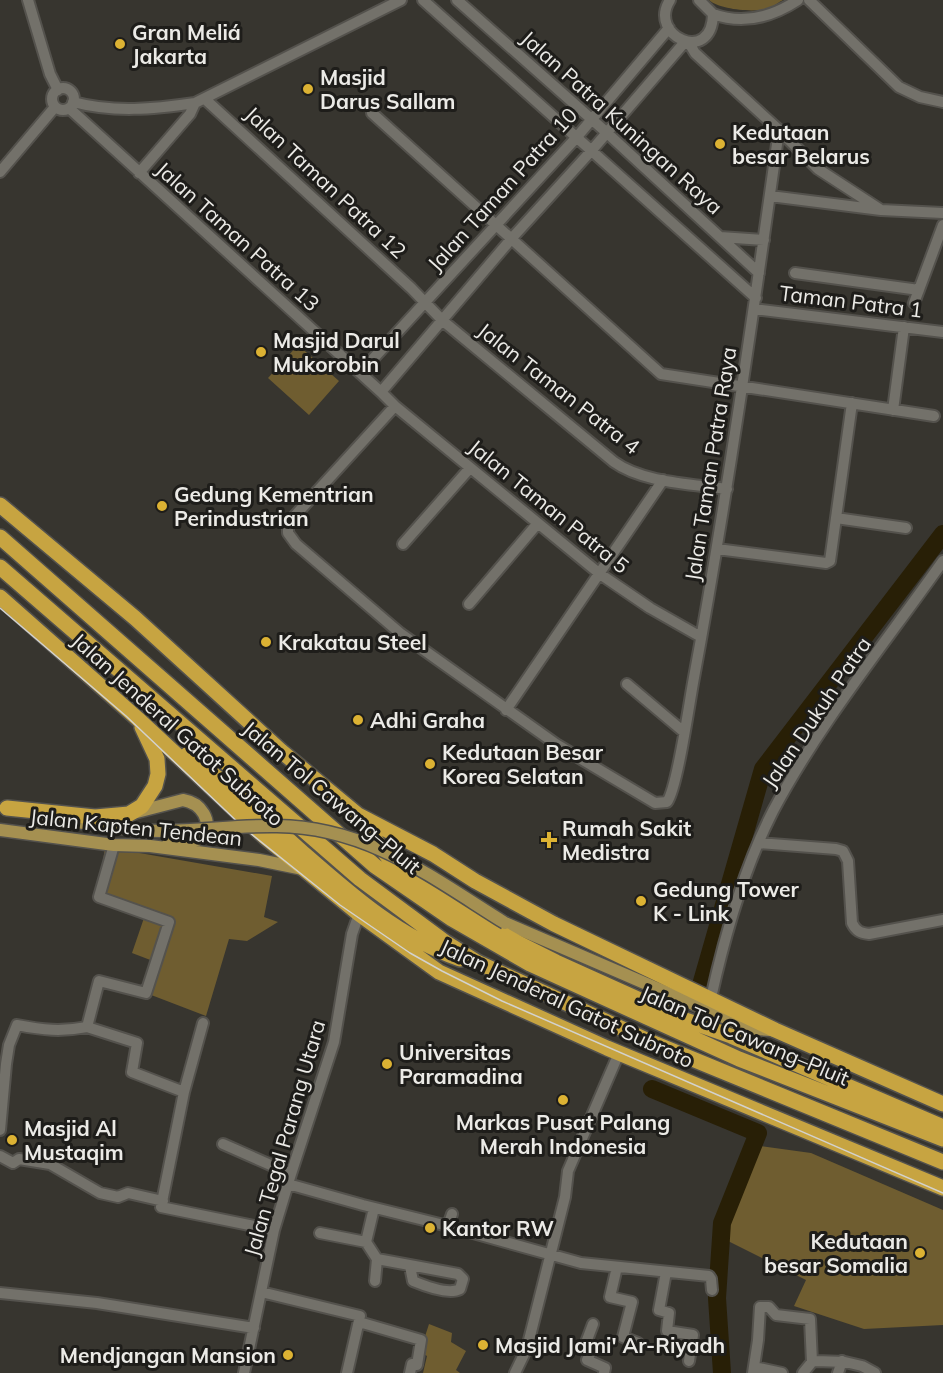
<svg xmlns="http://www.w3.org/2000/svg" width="943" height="1373" viewBox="0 0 943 1373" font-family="Mulish,sans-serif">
<rect width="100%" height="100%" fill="#37352f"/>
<path fill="#6f5d30" d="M 709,0 L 783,0 C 779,2 774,6 770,8 C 757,13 720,10 709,0 Z
M 298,345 L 339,381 L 309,415 L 268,378 Z
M 105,847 L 272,876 L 264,917 L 278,922 L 247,941 L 229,939 L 206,1016 L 146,993 L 153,961 L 132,953 L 145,915 L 98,896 Z
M 760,1146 L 811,1153 L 943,1210 L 943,1325 L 864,1329 L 794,1306 L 806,1280 L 724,1239 L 740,1189 Z
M 429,1324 L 452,1333 L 451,1342 L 466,1351 L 456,1370 L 460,1373 L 423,1373 L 427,1356 L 420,1352 Z"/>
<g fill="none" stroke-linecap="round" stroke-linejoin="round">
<path stroke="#281f06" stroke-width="18" d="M 701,985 L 763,769 L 943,534
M 652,1089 L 758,1133 L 722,1223 L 717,1298 L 722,1373"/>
<g stroke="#54524d" stroke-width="14">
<path id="minor" d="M 28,0 L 50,74 L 58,90
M 423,0 L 756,298
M 457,0 L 606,132 L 759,273
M 670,0 C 647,36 712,66 713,14 L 699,0
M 809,0 L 899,87 L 920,97 L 943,102
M 713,14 C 743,25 772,17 798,0
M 689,43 L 695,53 L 779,130 L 818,169 L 881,210 L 943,213
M52 99a11 11 0 1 1 22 0a11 11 0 1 1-22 0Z
M 206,100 L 411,288 L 443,321 L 614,462 C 643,483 693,484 727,489
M 73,102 C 114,113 154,109 195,103 L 401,0
M 69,108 L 381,392 L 395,406 L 600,574 L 650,608 L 701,637
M 372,113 L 661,374 L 934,416
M 0,172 L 55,107
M 139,173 L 190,114 L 195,103
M 770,196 L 881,210
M 720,237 L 764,240
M 795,273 L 919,290
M 914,303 L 943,225
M 754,309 L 943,332
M 360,373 L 576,138 L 669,28
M 381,392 L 512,238 L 592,150 L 684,43
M 395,406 L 291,520 L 288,525 L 288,533 L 296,544 L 400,633 L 556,744 L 655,803 L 667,802 C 677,789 689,705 693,683 C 727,499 753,315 779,130
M 893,410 L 904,327
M 836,518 L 906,528
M 403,544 L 470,468
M 717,549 L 826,563 L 830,561 L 852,403
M 469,604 L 538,523
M 627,684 L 684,732
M 506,710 L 663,480
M 759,843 L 836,849 L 843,851 L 848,861 L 852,923 C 856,931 860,933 869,934 L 943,920
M 711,998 C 725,934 743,870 773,811 C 819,724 886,642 943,561
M 203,1023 L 184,1092 L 161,1207 L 274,1230
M 87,1027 L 137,1043 L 132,1072 L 184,1092
M 0,1130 L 6,1064 L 9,1045 L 17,1025 C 43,1030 61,1032 87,1027 L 99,981 L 146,993 L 169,922 L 99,897 L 114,845
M 223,1144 L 291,1174
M 0,1156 L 13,1163 L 19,1159 L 50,1164 L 100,1193 L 118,1197 L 128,1193 L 163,1201
M 288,1184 L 363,1205 L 448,1226 L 581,1263 L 709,1276 L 711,1279 L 712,1290
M 374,1208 L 366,1242 L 377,1259 L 375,1281
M 448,1226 L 452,1214
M 320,1233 L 366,1242
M 377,1259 L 458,1274 L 463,1279 L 460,1289 C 449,1295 425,1286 413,1281 L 410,1266
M 617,1267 L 610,1297 L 632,1302 L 623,1337 L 638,1343
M 666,1272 L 659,1310 L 669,1313 L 667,1331 L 693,1335 L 689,1361
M 261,1292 L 360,1316 L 347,1373
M 0,1293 L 97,1303 L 254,1328
M 359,1322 L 421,1340 L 417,1365 L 412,1364 L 410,1373
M 593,1324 L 584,1348 L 591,1352 L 587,1360 L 605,1368 L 604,1373
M 754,1367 L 782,1373
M 244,1373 L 274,1230 L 291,1174 L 334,1042 L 352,934 L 359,914
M 515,1373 L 527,1348 L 565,1197 L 568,1171 L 619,1053
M 753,1373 L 758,1340 L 760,1307 L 769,1307 L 776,1315 L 810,1319 L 812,1362
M 803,1373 L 812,1362 L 816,1361 L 845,1362 L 862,1366 L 875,1373
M 838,1373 L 842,1361"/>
</g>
<g stroke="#54524d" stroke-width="15">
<path id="major" d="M 133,813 L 183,800 C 201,803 214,821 202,838 L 197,840 L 168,844
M 69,821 L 136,830
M 0,830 L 114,845 L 150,846 L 259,860 L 303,869
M 505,923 L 742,1025 L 756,1029 L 771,1030"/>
</g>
<g stroke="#54524d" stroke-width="18">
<path id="highway" d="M 0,505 L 135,618 L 281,751 L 358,815 L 433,854 L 475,881 L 554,924 L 775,1030 L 943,1104
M 0,537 L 375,866 L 452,919 L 530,964 L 739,1059 L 943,1139
M 0,567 L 360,879 L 445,942 L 477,962 L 651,1042 L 943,1162
M 0,597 L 138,719 L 265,837 L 359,914 L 439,972 L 607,1048 L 943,1188
M 188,754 L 207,769 C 239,796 270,823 301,851 C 349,893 398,937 460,959
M 7,808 L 95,817 L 129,814 L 142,806 L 155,786 L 158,774 L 157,759 L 142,727
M 360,818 L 387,856 L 397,866 L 458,909 L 518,943 L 556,962 L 680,1018 L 731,1036 L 943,1127"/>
</g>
<use href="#minor" stroke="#73716a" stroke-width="10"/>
<use href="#major" stroke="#a59051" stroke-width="12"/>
<use href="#highway" stroke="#c7a441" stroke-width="15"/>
<path stroke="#d3d2ce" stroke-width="1.5" d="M 0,608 L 126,716 L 245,829 L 340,905 L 410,953 L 442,971 L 502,1001 L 943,1193"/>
<g stroke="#54524d" stroke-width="15" stroke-linecap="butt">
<path id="major-bridge" d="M 136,830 C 183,834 230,825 277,826 C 368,827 431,877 505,923"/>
</g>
<use href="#major-bridge" stroke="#a59051" stroke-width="12"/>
</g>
<g fill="#dcb233" stroke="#1e1d1a" stroke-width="2">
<circle cx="120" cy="44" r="6"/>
<circle cx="308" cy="89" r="6"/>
<circle cx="720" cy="144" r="6"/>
<circle cx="261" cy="352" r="6"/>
<circle cx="162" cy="506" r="6"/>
<circle cx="266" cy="642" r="6"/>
<circle cx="358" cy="720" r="6"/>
<circle cx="430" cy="764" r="6"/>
<path d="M546 831h6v6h6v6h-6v6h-6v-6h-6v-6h6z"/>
<circle cx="641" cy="901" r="6"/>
<circle cx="387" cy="1064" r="6"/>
<circle cx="563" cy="1100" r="6"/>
<circle cx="12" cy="1140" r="6"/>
<circle cx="430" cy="1228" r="6"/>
<circle cx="920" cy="1253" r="6"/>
<circle cx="483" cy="1345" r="6"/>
<circle cx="288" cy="1355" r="6"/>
</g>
<g text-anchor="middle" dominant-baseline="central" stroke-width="6" stroke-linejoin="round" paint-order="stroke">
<g font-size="21" font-weight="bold" fill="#ebeae6" stroke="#1e1d1a" text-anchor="start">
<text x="132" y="32">Gran Meliá<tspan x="132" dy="24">Jakarta</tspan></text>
<text x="320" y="77">Masjid<tspan x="320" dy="24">Darus Sallam</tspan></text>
<text x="732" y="132">Kedutaan<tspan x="732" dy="24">besar Belarus</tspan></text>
<text x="273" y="340">Masjid Darul<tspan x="273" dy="24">Mukorobin</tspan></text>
<text x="174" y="494">Gedung Kementrian<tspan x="174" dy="24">Perindustrian</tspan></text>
<text x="278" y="642">Krakatau Steel</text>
<text x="370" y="720">Adhi Graha</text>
<text x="442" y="752">Kedutaan Besar<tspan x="442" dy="24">Korea Selatan</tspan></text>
<text x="562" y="828">Rumah Sakit<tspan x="562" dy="24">Medistra</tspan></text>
<text x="653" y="889">Gedung Tower<tspan x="653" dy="24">K - Link</tspan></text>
<text x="399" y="1052">Universitas<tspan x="399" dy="24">Paramadina</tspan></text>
<text x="563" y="1122" text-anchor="middle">Markas Pusat Palang<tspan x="563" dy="24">Merah Indonesia</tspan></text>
<text x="24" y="1128">Masjid Al<tspan x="24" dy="24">Mustaqim</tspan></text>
<text x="442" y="1228">Kantor RW</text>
<text x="908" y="1241" text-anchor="end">Kedutaan<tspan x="908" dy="24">besar Somalia</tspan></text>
<text x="495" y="1345">Masjid Jami' Ar-Riyadh</text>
<text x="276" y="1355" text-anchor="end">Mendjangan Mansion</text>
</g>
<g font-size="21" fill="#ebeae6" stroke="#1e1d1a">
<text transform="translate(622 122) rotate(42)">Jalan Patra Kuningan Raya</text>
<text transform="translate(326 182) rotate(43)">Jalan Taman Patra 12</text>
<text transform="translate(502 189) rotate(-48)">Jalan Taman Patra 10</text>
<text transform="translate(238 236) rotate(42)">Jalan Taman Patra 13</text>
<text transform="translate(851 301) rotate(7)">Taman Patra 1</text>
<text transform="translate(559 388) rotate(38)">Jalan Taman Patra 4</text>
<text transform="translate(710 464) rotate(-81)">Jalan Taman Patra Raya</text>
<text transform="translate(549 506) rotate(39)">Jalan Taman Patra 5</text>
<text transform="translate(816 712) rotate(-56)">Jalan Dukuh Patra</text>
<text transform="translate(178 729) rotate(42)">Jalan Jenderal Gatot Subroto</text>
<text transform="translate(332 797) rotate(40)">Jalan Tol Cawang–Pluit</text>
<text transform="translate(136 827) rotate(6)">Jalan Kapten Tendean</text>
<text transform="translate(567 1003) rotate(25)">Jalan Jenderal Gatot Subroto</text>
<text transform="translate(745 1035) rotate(23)">Jalan Tol Cawang–Pluit</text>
<text transform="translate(284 1138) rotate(-74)">Jalan Tegal Parang Utara</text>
</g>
</g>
</svg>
